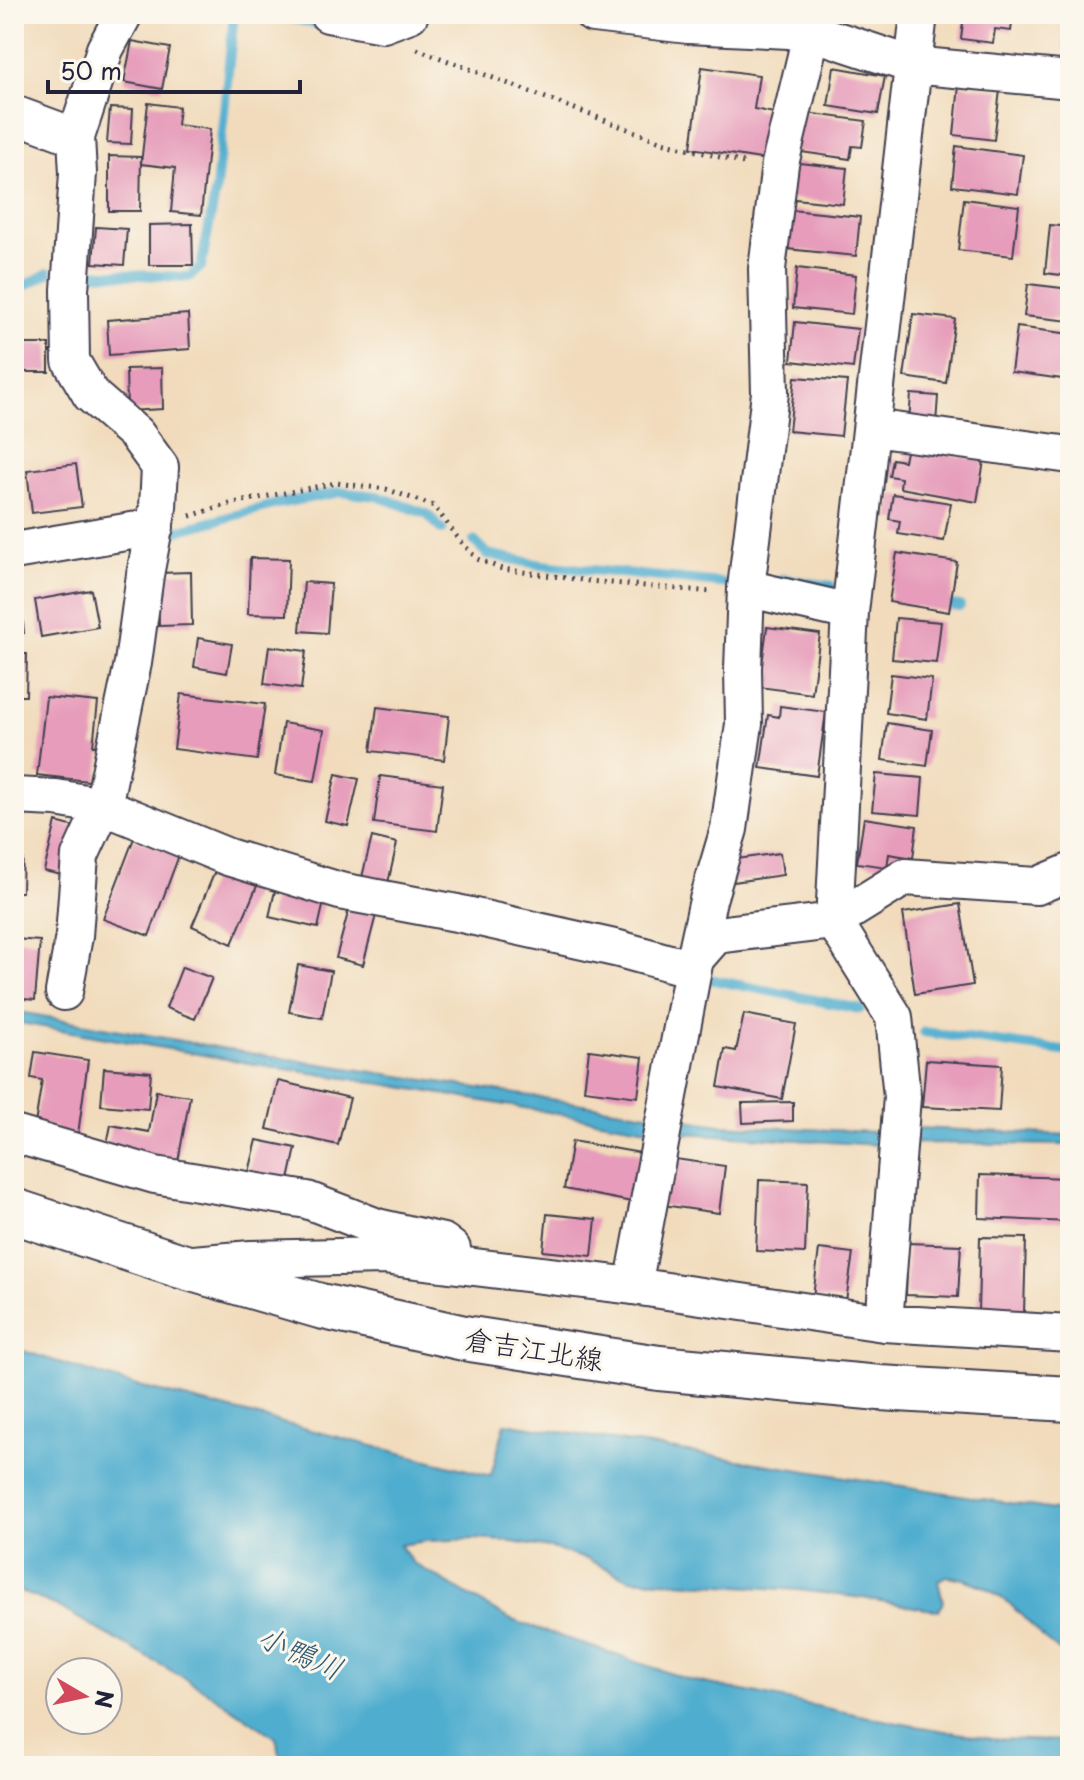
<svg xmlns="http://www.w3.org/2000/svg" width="1084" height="1780" viewBox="0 0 1084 1780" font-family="'Playpen Sans','Klee One',sans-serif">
<rect width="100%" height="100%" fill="#fbf7ec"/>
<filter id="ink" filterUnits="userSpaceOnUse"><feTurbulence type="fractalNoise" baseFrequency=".0125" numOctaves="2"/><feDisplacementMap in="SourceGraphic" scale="16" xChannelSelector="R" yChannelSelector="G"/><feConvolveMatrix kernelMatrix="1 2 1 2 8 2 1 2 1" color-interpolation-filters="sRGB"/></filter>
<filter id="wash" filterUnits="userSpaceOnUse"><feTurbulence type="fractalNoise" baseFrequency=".006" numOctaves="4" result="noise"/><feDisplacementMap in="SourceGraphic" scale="32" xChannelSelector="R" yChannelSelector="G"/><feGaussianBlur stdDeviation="1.8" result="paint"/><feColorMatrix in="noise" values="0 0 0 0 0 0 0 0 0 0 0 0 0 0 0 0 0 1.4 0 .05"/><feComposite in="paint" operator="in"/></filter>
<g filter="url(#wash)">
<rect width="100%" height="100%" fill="#f1dbbc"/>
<path fill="#50adcf" stroke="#396885" stroke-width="2" d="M 14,1011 L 249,1053 L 720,1125 L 877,1132 L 918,1128 L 1070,1135 L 1070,1145 L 914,1143 L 879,1145 L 665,1132 L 371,1082 L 272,1067 L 14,1022 Z
M 14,1348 L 122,1382 L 491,1476 L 505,1423 L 1061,1511 L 1070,1517 L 1070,1660 L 1047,1641 L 1010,1604 L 985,1587 L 964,1579 L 947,1576 L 938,1581 L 943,1602 L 939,1610 L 925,1609 L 863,1598 L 798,1590 L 630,1579 L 589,1560 L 551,1548 L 505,1541 L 478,1539 L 427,1541 L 400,1545 L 413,1563 L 509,1619 L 690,1680 L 898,1723 L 992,1739 L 1070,1741 L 1070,1766 L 283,1766 L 276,1738 L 200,1687 L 55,1605 L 14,1589 Z"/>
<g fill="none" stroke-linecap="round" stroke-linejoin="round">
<path stroke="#50adcf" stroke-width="10" d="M 275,14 L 325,26
M 87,273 L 189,277 L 201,267 L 216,189 L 234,14
M 14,292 L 48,273
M 14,475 L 18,537
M 173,532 L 277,504 L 340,492 L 377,496 L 427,514 L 442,530
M 474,541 L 487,554 L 542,565 L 731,584
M 782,579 L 831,586
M 938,604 L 960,606
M 699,977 L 860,1009
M 924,1032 L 1070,1052"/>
</g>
<g id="blocks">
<path fill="#e69cba" d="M 964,14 L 1013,14 L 1011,31 L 995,29 L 993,43 L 961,39 Z
M 1068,14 L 1070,14 L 1070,50 L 1063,49 Z
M 132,41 L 170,48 L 162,89 L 124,82 Z
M 702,67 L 759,75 L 754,109 L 774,113 L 767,160 L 691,148 Z
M 834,67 L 885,76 L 878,114 L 828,106 Z
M 959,85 L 1000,90 L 994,140 L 954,135 Z
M 148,103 L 179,107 L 177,125 L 210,129 L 201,215 L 171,212 L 175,168 L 141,164 Z
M 110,108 L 133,109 L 131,144 L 107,143 Z
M 799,112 L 866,121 L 862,147 L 852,146 L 850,159 L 794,151 Z
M 956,146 L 1023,155 L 1018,194 L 952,186 Z
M 109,156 L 141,157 L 140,211 L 109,211 Z
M 790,162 L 847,168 L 843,204 L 786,198 Z
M 964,199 L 1019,206 L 1013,256 L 958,250 Z
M 791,210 L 860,217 L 856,256 L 787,249 Z
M 192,224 L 193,265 L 149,265 L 149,225 Z
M 1050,225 L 1070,227 L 1070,276 L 1045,273 Z
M 96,227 L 127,229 L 124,265 L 93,263 Z
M 797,268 L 856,275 L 852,314 L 793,308 Z
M 1028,284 L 1070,289 L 1070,321 L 1024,316 Z
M 188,314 L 190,349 L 109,355 L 107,320 Z
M 913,314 L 955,319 L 946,383 L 904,377 Z
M 795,322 L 858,329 L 853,368 L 791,361 Z
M 1017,327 L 1070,334 L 1070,380 L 1011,372 Z
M 14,344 L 49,344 L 49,372 L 14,372 Z
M 162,368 L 163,409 L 127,411 L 126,369 Z
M 795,377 L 847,381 L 841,436 L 789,431 Z
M 911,394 L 938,396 L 936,424 L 909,423 Z
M 907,447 L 984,461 L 977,502 L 900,488 L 901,478 L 889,476 L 892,459 L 904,461 Z
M 76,464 L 82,507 L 32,513 L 27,470 Z
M 893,494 L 951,503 L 944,541 L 898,534 L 900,521 L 889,519 Z
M 897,553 L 957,562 L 949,612 L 889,602 Z
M 250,558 L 289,559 L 287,615 L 248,614 Z
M 191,572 L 192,625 L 159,626 L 158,573 Z
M 304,582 L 331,584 L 327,633 L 300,631 Z
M 91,590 L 98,627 L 41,637 L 35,600 Z
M 20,594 L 24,633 L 14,634 L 14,595 Z
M 896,618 L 941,622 L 936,663 L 892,659 Z
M 767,627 L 820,634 L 812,694 L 759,687 Z
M 198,638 L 232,644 L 227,673 L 194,667 Z
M 269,646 L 306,651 L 301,689 L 264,684 Z
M 14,654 L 27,654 L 26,696 L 14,696 Z
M 891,674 L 932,679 L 927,719 L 886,713 Z
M 181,694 L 265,704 L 257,760 L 174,749 Z
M 46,697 L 98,702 L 93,746 L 102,745 L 97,782 L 37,775 Z
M 780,706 L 826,712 L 817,776 L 760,768 L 768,715 L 779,717 Z
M 377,707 L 449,716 L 444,760 L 371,751 Z
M 283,723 L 324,730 L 315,781 L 275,775 Z
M 887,723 L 932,730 L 927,766 L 882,760 Z
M 336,774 L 359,779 L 348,826 L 325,821 Z
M 876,774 L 923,778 L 920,815 L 872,811 Z
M 380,776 L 443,784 L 437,831 L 374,823 Z
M 864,818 L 917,826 L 913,858 L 889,854 L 887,867 L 857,863 Z
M 56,822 L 78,828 L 66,876 L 44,871 Z
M 372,837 L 397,843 L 388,883 L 362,877 Z
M 134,838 L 179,855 L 149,936 L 103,919 Z
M 14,846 L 23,846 L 22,892 L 14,892 Z
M 780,853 L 783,875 L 733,882 L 730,860 Z
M 216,869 L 257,886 L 232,944 L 192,926 Z
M 277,882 L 326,893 L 318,928 L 269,917 Z
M 960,904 L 973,985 L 915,994 L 903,913 Z
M 349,909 L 376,915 L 363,965 L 336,958 Z
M 14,939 L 40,941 L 35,1000 L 14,998 Z
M 298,965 L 331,971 L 322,1018 L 289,1012 Z
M 182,967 L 212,978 L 195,1019 L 166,1008 Z
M 744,1014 L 796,1024 L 782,1099 L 718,1087 L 725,1049 L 736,1051 Z
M 589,1050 L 643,1057 L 638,1097 L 584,1090 Z
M 35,1052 L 88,1060 L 77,1142 L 54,1138 L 55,1127 L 35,1124 L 42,1080 L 31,1078 Z
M 926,1060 L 1002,1065 L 999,1111 L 922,1107 Z
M 104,1068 L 151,1072 L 148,1109 L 101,1105 Z
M 278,1081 L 350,1098 L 338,1145 L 267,1129 Z
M 156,1091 L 190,1096 L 178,1162 L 106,1149 L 111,1125 L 149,1132 Z
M 793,1102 L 793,1121 L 743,1123 L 742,1103 Z
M 257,1140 L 296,1148 L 287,1189 L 247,1180 Z
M 572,1141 L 641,1153 L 632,1202 L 564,1189 Z
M 668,1158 L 725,1166 L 719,1213 L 662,1205 Z
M 980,1175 L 1070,1178 L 1070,1222 L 979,1218 Z
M 759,1180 L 808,1182 L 805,1253 L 756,1251 Z
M 547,1214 L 596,1219 L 592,1256 L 543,1251 Z
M 980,1237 L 1026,1238 L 1024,1313 L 978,1312 Z
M 908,1243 L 961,1245 L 958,1297 L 906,1295 Z
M 819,1249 L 853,1253 L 846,1301 L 813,1297 Z"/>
</g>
</g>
<g filter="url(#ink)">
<use href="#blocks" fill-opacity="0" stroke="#413e4e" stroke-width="2"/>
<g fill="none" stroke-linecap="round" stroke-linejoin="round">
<g stroke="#413e4e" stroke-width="40">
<path id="minor" d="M 328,14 L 383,24 L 410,14
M 593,14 L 688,25 L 809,31 L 912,65 L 1070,80
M 14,114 L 76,137
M 872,428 L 1070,455
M 14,551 L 155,527
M 746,588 L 850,612
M 14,796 L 56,798 L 103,806 L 228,857 L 340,891 L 457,913 L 619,949 L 677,965 L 695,959 L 716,935 L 834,921 L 905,877 L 1037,886 L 1070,872
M 64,992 L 74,936 L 80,856 L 103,806 L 133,663 L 145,575 L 158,507 L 160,467 L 136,434 L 91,395 L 71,361 L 70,290 L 78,173 L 76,137 L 105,49 L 124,14
M 14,1134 L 155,1175 L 307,1200 L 377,1227 L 443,1242 L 452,1249
M 193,1264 L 251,1259 L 383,1256 L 633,1286 L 884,1323 L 1070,1334
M 633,1286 L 695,959 L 708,900 L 729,829 L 744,724 L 743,669 L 746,588 L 770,393 L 767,269 L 780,164 L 812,31
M 884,1323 L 902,1097 L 894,1017 L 834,921 L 850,612 L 919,14"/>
</g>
<g stroke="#413e4e" stroke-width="48">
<path id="major" d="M 14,1211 L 178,1265 L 320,1306 L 464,1338 L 659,1368 L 880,1388 L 1070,1399"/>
</g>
<path stroke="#413e4e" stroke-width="5" stroke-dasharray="2 6" stroke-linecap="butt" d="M 417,49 L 662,142 L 747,164
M 190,516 L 233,503 L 336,483 L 386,489 L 434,506 L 457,537 L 477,559 L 502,569 L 589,581 L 713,592"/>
<use href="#minor" stroke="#fff" stroke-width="36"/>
<use href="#major" stroke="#fff" stroke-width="44"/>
</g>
</g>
<g text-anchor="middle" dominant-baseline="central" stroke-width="6" stroke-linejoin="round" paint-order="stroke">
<g font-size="28" fill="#22223b" stroke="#fbf7ec">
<text transform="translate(534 1348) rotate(9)">倉吉江北線</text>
</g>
<g font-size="30" font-style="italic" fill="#345a76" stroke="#fbf7ec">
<text transform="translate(301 1651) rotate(24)">小鴨川</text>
</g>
</g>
<rect width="1084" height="1780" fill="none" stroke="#fbf7ec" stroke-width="48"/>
<g transform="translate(84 1696) rotate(99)"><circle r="38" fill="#fbf7ec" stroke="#a4a2a5" stroke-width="2"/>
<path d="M0-6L14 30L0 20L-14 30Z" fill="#d1495b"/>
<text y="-12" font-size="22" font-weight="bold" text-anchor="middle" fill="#22223b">N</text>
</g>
<path d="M48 80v12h252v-12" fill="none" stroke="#22223b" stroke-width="4"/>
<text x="60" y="80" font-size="24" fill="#22223b" stroke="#fbf7ec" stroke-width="6" paint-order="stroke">50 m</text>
</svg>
